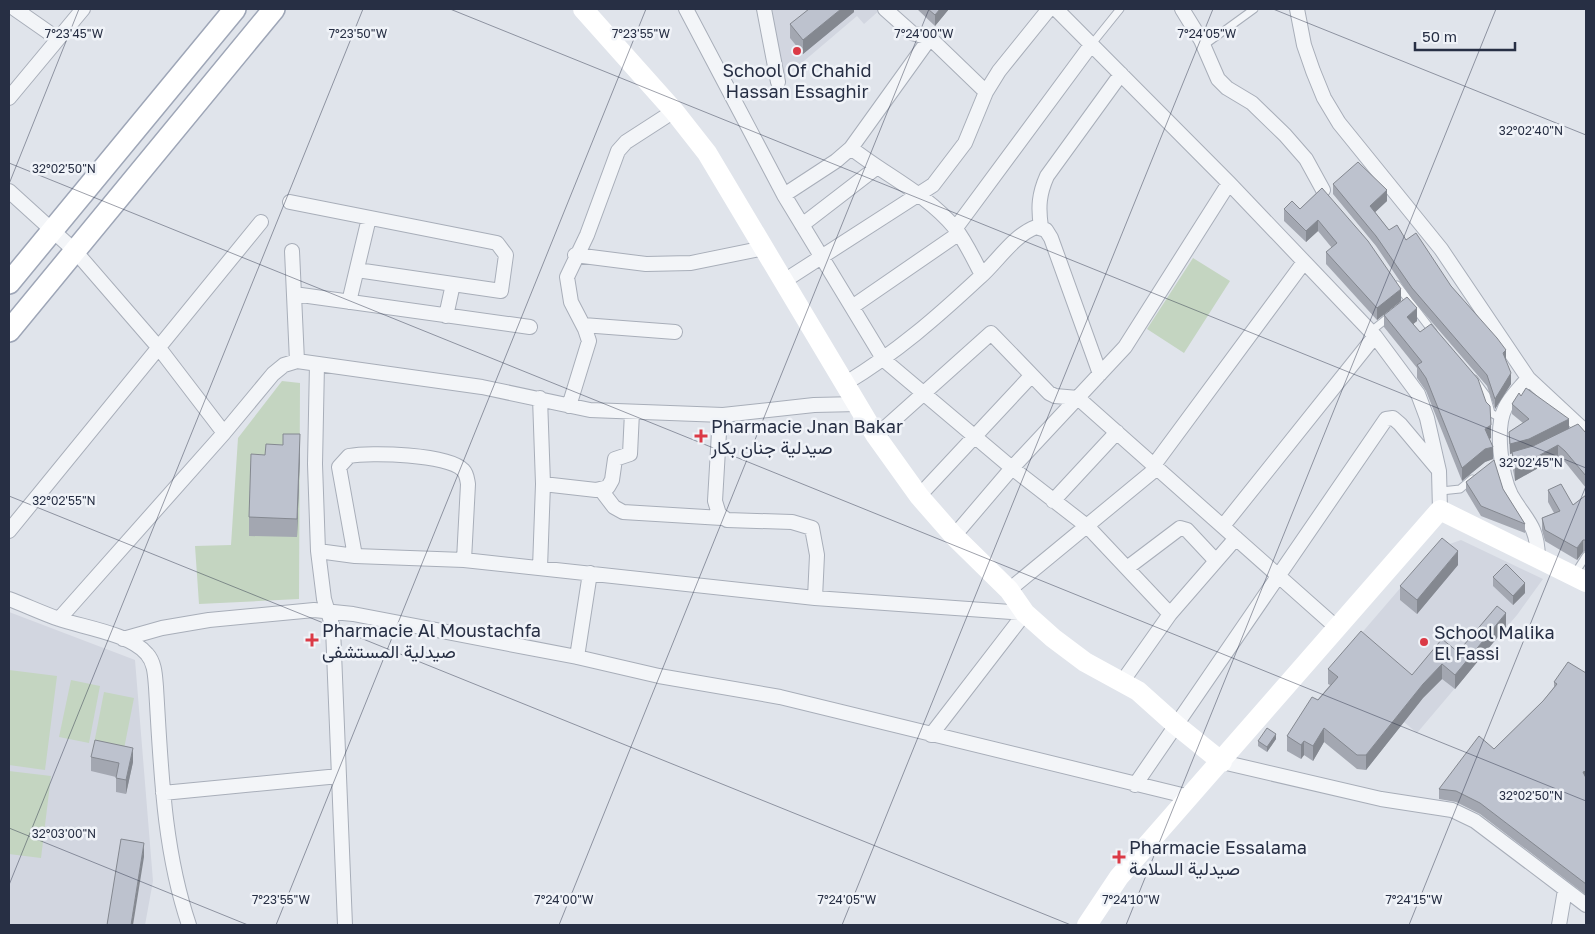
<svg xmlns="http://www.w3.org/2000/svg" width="1595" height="934" viewBox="0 0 1595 934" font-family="'Golos Text',Vazirmatn,sans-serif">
<rect width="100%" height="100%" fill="#e0e4eb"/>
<path fill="#d2d6e0" d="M 769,9 L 881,9 L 864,24 L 857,16 L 784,78 Z
M 1461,540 L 1543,579 L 1517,615 L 1417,733 L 1335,664 L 1433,550 Z
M 9,612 L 135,660 L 153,881 L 145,925 L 9,925 Z"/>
<path fill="#c4d5c1" d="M 1193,258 L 1230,281 L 1184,353 L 1147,329 Z
M 282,381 L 300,383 L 299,599 L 199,604 L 195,546 L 231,545 L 238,438 Z
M 9,670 L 57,676 L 45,770 L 9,765 Z
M 71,680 L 100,686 L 89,743 L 59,737 Z
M 104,692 L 134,698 L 123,754 L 93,749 Z
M 9,771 L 51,776 L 41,858 L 9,854 Z"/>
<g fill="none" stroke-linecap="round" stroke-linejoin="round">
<g stroke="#a8aeb9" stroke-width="9">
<path id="lane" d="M 1091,45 L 1120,9
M 1203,46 L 1254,9
M 1397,285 L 1433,332
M 1370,332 L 1390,316
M 1474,379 L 1486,395 L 1491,413 L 1502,419
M 1441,491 L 1460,489 L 1472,479
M 1574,575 L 1586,556"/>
</g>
<g stroke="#a8aeb9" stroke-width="16">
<path id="street" d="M 15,9 L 58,39
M 686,9 L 784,195 L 884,360 L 1012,468 L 1088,527 L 1170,614
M 764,9 L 778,82
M 885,9 L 912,33 L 930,38 L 986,92
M 1056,9 L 1229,183 L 1375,336 L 1418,394 L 1427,418 L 1439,471 L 1440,510
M 1182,9 L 1201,40 L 1218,79 L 1227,88 L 1252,103 L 1285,135 L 1306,159 L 1323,190
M 1297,9 L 1304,45 L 1313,71 L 1324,98 L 1339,123 L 1441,249 L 1528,378 L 1586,432
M 9,98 L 83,9
M 851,148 C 885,175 927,194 955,228 C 966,242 974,260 982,275
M 9,191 L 75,251 L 159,348 L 224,433
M 784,195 L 836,161 L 851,148 L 930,38
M 290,202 L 497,243 L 506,255 L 501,291 L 357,270
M 802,225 L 876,168
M 1041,227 C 1038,207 1039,194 1047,176 L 1121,74
M 955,229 L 1091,45
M 292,251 L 297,361
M 575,255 L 646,264 L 691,263 L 764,248
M 784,281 L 933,185 L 965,143 L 986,92 L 999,71 L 1049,9
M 294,294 L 530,327
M 349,302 L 369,218
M 852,307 L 958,234
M 446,316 L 453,284
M 583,325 L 675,332
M 317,364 L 315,464 L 318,551 L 324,599 L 333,628 L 345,925
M 1528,378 C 1521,387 1510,397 1505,408 C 1495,428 1501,475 1511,495 C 1526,521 1537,524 1538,557
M 846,383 C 897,352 936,318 980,277 C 997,262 1014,235 1036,227 L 1046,230 L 1051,238 L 1100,374
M 569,406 L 589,341 L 585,329 L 571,302 L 567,277 L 587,235 L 618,151 L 626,142 L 674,111
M 720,415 L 715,501 L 719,514 L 727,520 L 792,522 L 812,528 L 817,555 L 815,598
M 876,436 L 991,333 L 1049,393 L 1055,396 L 1078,398 L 1336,627
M 1154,465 L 1304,262
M 543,484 L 596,490 L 608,487 L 612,480 L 615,459 L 630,454 L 632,412
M 601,490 L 614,507 L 623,512 L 722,518
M 919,496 L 1031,376
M 1053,501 L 1117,432
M 1223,526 L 1375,336
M 9,531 L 261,222
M 954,536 L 1012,468 L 1125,347 L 1229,183
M 318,551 L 355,556 L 464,560 L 815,598 L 1025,613
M 355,556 L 339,467 L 349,456 C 370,452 448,454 463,470 C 467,474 467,479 468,484 L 464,560
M 540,568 L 543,484 L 540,398
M 1127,568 L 1180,528 L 1187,530 L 1216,561
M 1009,590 L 1157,468
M 9,599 C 25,605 42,613 59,619 C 82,627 131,634 147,654 C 155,663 155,676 156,687 C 161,767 163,848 189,925
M 59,619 L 224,433 L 273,374 L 284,365 L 297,361 L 482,387 L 590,410 L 723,415 L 814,405 L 858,404
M 123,639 L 162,628 L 209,620 L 314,610 L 353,614 L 577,657 L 659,676 L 780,697 L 1190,797
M 577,657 L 590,573
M 1122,682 L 1170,614 L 1236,538
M 931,735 L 1025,613
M 1222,762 L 1381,799 L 1452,810 L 1475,821 L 1586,905
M 1135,785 L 1386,419 L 1393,418 L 1400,424 L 1437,468
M 163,793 L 339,776
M 1559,925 L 1565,890"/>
</g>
<g stroke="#9ea6b7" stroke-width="24">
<path id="primary" d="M 9,283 L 235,9
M 9,331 L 274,9"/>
</g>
<use href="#lane" stroke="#f3f5f8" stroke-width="7"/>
<use href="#street" stroke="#f3f5f8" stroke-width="14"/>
<path stroke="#fff" stroke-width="20" d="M 583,9 L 674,111 L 707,153 L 876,436 L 919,496 L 954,536 L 1009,590 L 1025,613 L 1053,638 L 1085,662 L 1138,691 L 1176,725 L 1222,762
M 1087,925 L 1119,877 L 1440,510 L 1586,582"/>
<use href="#primary" stroke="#fff" stroke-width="21"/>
</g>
<path fill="#a3a7b1" d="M 854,9 L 854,12 L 803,54 L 790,38 L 790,24 Z
M 917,9 L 949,9 L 935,26 Z
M 1333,184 L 1387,201 L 1375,212 L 1389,230 L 1406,240 L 1451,286 L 1506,360 L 1511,384 L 1495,409 L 1487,386 L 1412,299 L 1376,246 L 1333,194 Z
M 1322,188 L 1401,301 L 1377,320 L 1326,264 L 1326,252 L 1332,248 L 1318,231 L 1306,242 L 1284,221 L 1284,209 L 1300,209 Z
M 1384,315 L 1417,321 L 1413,324 L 1491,438 L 1489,439 L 1493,459 L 1485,462 L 1462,481 L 1426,391 L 1417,378 L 1417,368 L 1384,327 Z
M 1521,396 L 1569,429 L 1586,433 L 1586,488 L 1565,462 L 1558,457 L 1515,481 L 1512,464 L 1512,453 L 1510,454 L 1509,441 L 1509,432 L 1523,423 L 1512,414 L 1512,404 Z
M 300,453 L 297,537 L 249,536 L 249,517 L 265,455 Z
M 1466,482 L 1503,489 L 1525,524 L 1525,533 L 1481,516 L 1466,491 Z
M 1548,490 L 1573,505 L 1586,495 L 1586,551 L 1583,552 L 1577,560 L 1545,541 L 1542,530 L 1542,518 L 1554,513 L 1548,502 Z
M 1458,565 L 1417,614 L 1400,600 L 1400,586 Z
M 1493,577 L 1525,593 L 1513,605 L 1493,586 Z
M 1506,627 L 1455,689 L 1442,679 L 1423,698 L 1366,770 L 1357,769 L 1324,742 L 1313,761 L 1304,755 L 1301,759 L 1287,751 L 1287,736 L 1330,685 L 1328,684 L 1328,669 L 1412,675 Z
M 1586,673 L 1586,895 L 1480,814 L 1456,802 L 1439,799 L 1439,789 L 1494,749 L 1543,701 L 1554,687 L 1554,682 Z
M 1276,739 L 1267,752 L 1258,746 L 1258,741 Z
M 91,757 L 133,762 L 126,794 L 116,792 L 116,777 L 91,771 Z"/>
<path fill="#848890" d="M 841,9 L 854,9 L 854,12 L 803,54 L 803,40 Z
M 940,9 L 949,9 L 935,26 L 935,15 Z
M 1387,190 L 1387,201 L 1370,217 L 1370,206 Z
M 1318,220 L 1318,231 L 1306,242 L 1306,231 Z
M 1401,289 L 1401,301 L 1377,320 L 1377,308 Z
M 1417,308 L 1417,321 L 1407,329 L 1407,317 Z
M 1506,350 L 1506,361 L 1503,353 Z
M 1511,373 L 1511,384 L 1495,409 L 1495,399 Z
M 1569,419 L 1569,429 L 1529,448 L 1510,454 L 1510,444 Z
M 1491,425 L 1491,438 L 1485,442 L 1485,429 Z
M 300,434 L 300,453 L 297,537 L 297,519 Z
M 1558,445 L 1558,457 L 1515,481 L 1515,469 Z
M 1493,447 L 1493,459 L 1485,462 L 1462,481 L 1462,468 L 1485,449 Z
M 1583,540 L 1583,552 L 1577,560 L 1577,548 Z
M 1458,551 L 1458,565 L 1417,614 L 1417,600 Z
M 1525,583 L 1525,593 L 1513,605 L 1513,596 Z
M 1506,613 L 1506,627 L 1455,689 L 1455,675 Z
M 1442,664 L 1442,679 L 1423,698 L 1366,770 L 1366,755 L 1423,684 Z
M 1324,728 L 1324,742 L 1313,761 L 1313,746 Z
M 1276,734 L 1276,739 L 1267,752 L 1267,747 Z
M 1304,741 L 1304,755 L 1301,759 L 1301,745 Z
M 133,748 L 133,762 L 126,794 L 126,780 Z
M 1586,771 L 1586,781 L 1583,772 Z
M 144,843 L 144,857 L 133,925 L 131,925 Z"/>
<path fill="#bdc2ce" stroke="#848890" d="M 809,9 L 841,9 L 803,40 L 790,24 Z
M 928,9 L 940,9 L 935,15 Z
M 1358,162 L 1387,190 L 1370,206 L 1389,230 L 1397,225 L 1406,240 L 1416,233 L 1451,286 L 1497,338 L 1506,350 L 1503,353 L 1511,373 L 1495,399 L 1487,375 L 1412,288 L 1376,236 L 1333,184 Z
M 1322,188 L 1368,241 L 1401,289 L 1377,308 L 1326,252 L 1337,243 L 1318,220 L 1306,231 L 1284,209 L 1292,201 L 1300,209 Z
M 1407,297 L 1417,308 L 1407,317 L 1420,332 L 1431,324 L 1478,379 L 1486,402 L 1490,406 L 1491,425 L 1485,429 L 1493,447 L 1485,449 L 1462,468 L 1426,378 L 1417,365 L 1422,362 L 1384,315 Z
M 1526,388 L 1569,419 L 1529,439 L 1510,444 L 1509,432 L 1529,419 L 1512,404 L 1519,393 L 1521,396 Z
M 1578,424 L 1586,433 L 1586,476 L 1565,451 L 1558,445 L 1515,469 L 1512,452 L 1533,446 Z
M 283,434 L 300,434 L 297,519 L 249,517 L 251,454 L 265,455 L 266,444 L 283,445 Z
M 1494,460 L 1503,489 L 1525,524 L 1481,506 L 1466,482 Z
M 1561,484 L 1573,505 L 1586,495 L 1586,540 L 1583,540 L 1577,548 L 1545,530 L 1542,518 L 1560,511 L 1548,490 Z
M 1442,538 L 1458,551 L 1417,600 L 1400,586 Z
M 1506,564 L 1525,583 L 1513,596 L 1493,577 Z
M 1497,606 L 1506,613 L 1455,675 L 1442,664 L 1423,684 L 1366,755 L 1357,755 L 1324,728 L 1313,746 L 1304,741 L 1301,745 L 1287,736 L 1312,697 L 1318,700 L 1338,677 L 1328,669 L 1361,631 L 1412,675 L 1442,639 L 1458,652 Z
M 1568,662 L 1586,673 L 1586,771 L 1583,772 L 1586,778 L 1586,884 L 1480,803 L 1456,791 L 1439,789 L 1479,736 L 1494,749 L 1543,701 L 1557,684 L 1554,682 Z
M 1267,728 L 1276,734 L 1267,747 L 1258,741 Z
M 95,740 L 133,748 L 126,780 L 116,778 L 119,763 L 91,757 Z
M 121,839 L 144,843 L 131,925 L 107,925 Z"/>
<path fill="none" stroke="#272f44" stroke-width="1" stroke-opacity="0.45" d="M 450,9 L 1586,468M 1273,9 L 1586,135M 9,163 L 1586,801M 9,184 L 79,9M 9,496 L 1071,925M 9,828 L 248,925M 9,885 L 363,9M 276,925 L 646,9M 559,925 L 929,9M 842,925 L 1213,9M 1126,925 L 1496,9M 1409,925 L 1586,486"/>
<g fill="#db3a46" stroke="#f0f3f8" stroke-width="2">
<circle cx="797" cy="51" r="5"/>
<path d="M698.5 428.5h5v5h5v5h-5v5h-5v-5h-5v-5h5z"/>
<path d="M309.5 632.5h5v5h5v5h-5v5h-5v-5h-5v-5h5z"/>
<circle cx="1424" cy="642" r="5"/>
<path d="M1116.5 849.5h5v5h5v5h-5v5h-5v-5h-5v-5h5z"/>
</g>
<g text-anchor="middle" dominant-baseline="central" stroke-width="5" stroke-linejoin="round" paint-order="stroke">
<g font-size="18" fill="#272f44" stroke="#f0f3f8" text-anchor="start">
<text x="797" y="70" text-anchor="middle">School Of Chahid<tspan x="797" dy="21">Hassan Essaghir</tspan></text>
<text x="711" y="426">Pharmacie Jnan Bakar<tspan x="711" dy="21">صيدلية جنان بكار</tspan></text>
<text x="322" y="630">Pharmacie Al Moustachfa<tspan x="322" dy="21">صيدلية المستشفى</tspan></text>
<text x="1434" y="632">School Malika<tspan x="1434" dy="21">El Fassi</tspan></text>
<text x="1129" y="847">Pharmacie Essalama<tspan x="1129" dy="21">صيدلية السلامة</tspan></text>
</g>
</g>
<g font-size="12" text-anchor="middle" fill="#272f44" stroke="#f0f3f8" stroke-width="5" stroke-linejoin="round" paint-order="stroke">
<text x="641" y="38">7°23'55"W</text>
<text x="74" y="38">7°23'45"W</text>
<text x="358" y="38">7°23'50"W</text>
<text x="924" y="38">7°24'00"W</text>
<text x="1207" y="38">7°24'05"W</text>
<text x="1531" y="135">32°02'40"N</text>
<text x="64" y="173">32°02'50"N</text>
<text x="1531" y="467">32°02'45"N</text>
<text x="64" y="505">32°02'55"N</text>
<text x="1531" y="800">32°02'50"N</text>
<text x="64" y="838">32°03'00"N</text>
<text x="281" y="904">7°23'55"W</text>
<text x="564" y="904">7°24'00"W</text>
<text x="847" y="904">7°24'05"W</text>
<text x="1131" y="904">7°24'10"W</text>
<text x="1414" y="904">7°24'15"W</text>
</g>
<rect width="1595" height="934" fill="none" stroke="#272f44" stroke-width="20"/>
<path d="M1415 42v8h100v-8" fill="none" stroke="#272f44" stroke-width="2.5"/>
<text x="1422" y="42" font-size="15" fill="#272f44" stroke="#f0f3f8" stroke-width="4" paint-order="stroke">50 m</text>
</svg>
